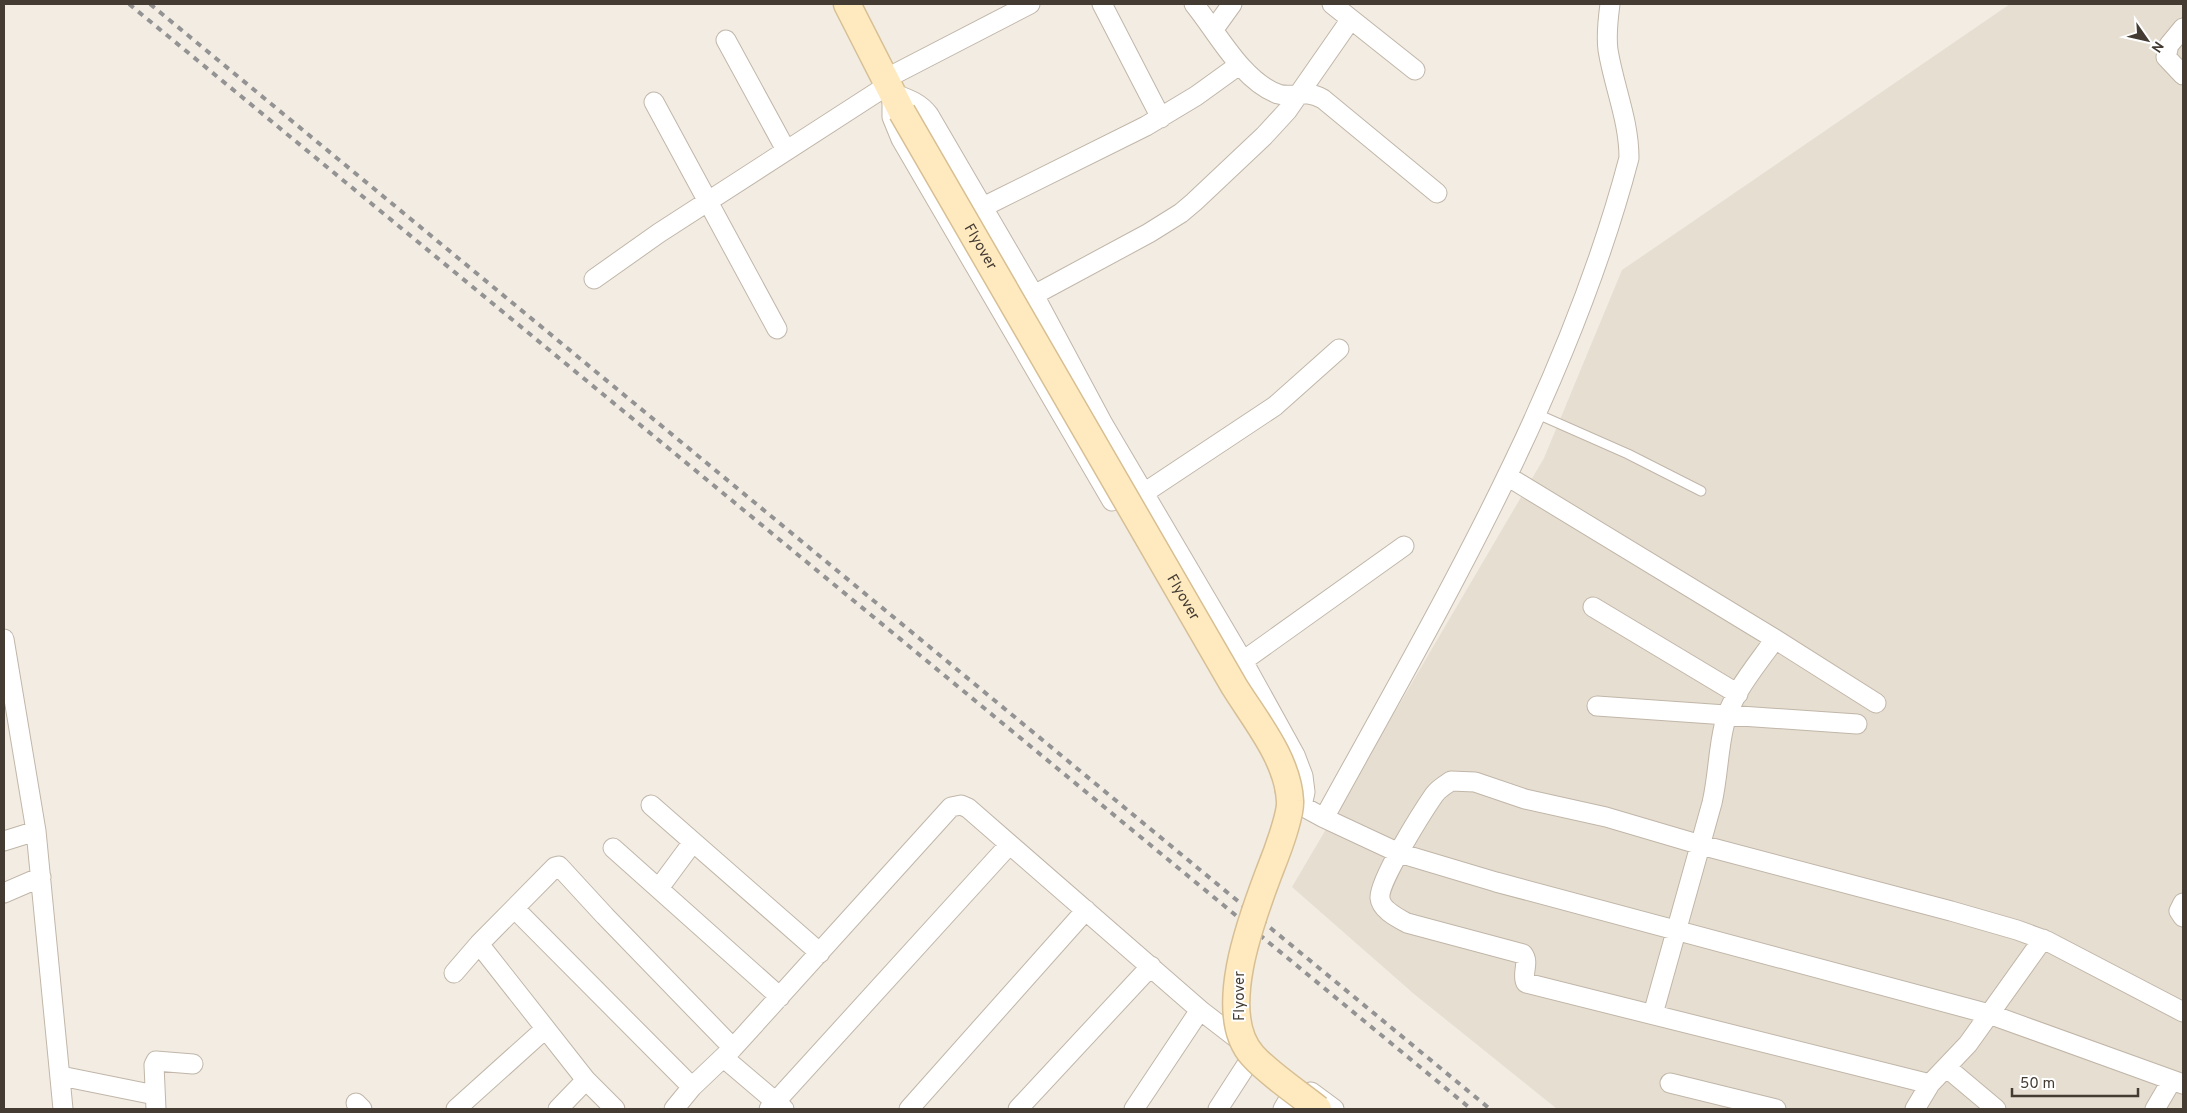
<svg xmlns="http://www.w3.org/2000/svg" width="2187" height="1113" viewBox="0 0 2187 1113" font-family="Overpass,sans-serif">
<rect width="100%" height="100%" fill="#f2ece3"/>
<path fill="#e6ded1" d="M 2010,4 L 2183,4 L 2183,1109 L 1557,1109 L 1414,994 L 1292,887 L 1544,458 L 1622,270 Z"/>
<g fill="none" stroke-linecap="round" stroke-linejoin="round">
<g stroke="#c1b6a8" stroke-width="11">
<path id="lane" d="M 1535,413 L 1628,454 L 1701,491"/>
</g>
<g stroke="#c1b6a8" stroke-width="21">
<path id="street" d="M 1102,4 L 1161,118
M 1194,4 C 1217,32 1242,81 1278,94 C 1295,99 1303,88 1323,99 L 1437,193
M 1332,4 L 1415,70
M 2183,28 L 2169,45 L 2166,57 L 2183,75
M 1214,29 L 1232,4
M 726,40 L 786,150
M 885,79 L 1030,4
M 654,102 L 777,329
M 983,207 L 1146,126 L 1196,96 L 1239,65
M 594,279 L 659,233 L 888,85
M 1034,295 L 1149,233 L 1181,213 L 1194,202 L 1264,136 L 1287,111 L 1351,19
M 1507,476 L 1775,639 L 1876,703
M 1144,493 L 1275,406 L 1339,349
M 1112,501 L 901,139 L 892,117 L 892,93 C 908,99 919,102 929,115 L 1034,295 L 1102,422 L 1243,661 L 1295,755 L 1303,776 L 1305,792 L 1302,806
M 1593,607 L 1738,694
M 4,639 L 36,831 L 63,1109
M 1243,661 L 1404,546
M 1597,706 L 1857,724
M 1285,791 L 1302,806 L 1324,818 L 1399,853 L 1496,882 L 1989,1014 L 2183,1084
M 651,805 L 820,953
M 1324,818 C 1439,609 1568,391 1629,158 C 1629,120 1614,87 1608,50 C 1606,35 1608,19 1610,4
M 4,841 L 36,831
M 613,848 L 780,997
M 659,888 L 693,842
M 4,893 L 41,877
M 2183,903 L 2179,911 L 2183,917
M 515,909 L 692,1087
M 479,944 L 586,1080 L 615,1109
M 454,973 L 479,944 L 555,867 L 559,866 L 605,916 L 733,1048
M 1653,1014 L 1712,803 C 1718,777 1718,751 1724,726 C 1731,694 1757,665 1775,639
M 724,1058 L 784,1109
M 1946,1067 L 1996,1109
M 61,1076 L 155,1095
M 1670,1083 L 1776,1109
M 1930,1084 L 1526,983 C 1521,974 1530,963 1523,954 L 1407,923 C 1398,918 1381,910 1380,898 C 1378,882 1423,811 1434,795 C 1438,789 1445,785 1451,781 L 1475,782 L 1525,799 L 1606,817 L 1701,845 L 1951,911 L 2017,930 L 2047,941 L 2183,1012
M 1311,1092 L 1334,1109
M 356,1103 L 362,1109
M 156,1109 L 154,1065 L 156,1061 L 193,1064
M 456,1109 L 545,1029
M 558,1109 L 586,1080
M 674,1109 L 692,1087 L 733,1048 L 951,807 L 961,805 L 968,808 L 1200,1010 L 1248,1047
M 769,1109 L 1009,845
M 909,1109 L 1086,910
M 1018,1109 L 1151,966
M 1134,1109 L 1200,1010
M 1218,1109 L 1249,1061
M 1283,1109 L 1290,1097
M 1915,1109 L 1930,1084 L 1968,1044 L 2043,939
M 2155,1109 L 2172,1080"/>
</g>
<g stroke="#d7bf93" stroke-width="29">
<path id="secondary" d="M 847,4 L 902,112"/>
</g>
<use href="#lane" stroke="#fff" stroke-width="9"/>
<use href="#street" stroke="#fff" stroke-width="19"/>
<use href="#secondary" stroke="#ffeac0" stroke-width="26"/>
<path stroke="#939393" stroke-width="4" stroke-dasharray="6 6" stroke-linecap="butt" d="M 129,4 L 1471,1109
M 150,4 L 1490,1109"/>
<g stroke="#d7bf93" stroke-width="29" stroke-linecap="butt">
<g id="secondary-bridge">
<path id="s1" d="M 902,112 L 1234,686 C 1255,720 1288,759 1290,801 C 1291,815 1276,855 1270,870 C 1253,915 1214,1014 1253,1056 C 1269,1074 1298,1093 1318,1109"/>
</g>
</g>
<use href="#secondary-bridge" stroke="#ffeac0" stroke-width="26"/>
</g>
<g text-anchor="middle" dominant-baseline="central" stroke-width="4" stroke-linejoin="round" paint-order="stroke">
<g font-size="15" fill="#443c33" stroke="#fff">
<text stroke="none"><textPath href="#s1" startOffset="156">Flyover</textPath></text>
<text stroke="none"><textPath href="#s1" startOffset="561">Flyover</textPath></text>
<text transform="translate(1240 996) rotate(-90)">Flyover</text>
</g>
</g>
<rect width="2187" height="1113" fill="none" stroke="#443c33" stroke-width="10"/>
<g transform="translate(2147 40) rotate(124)" stroke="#ffffff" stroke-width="4" paint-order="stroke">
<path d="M0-4L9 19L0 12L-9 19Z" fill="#443c33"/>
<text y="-8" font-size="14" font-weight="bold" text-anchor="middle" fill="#443c33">N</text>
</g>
<path d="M2012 1088v8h126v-8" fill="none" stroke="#443c33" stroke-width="2.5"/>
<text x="2020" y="1088" font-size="15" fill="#443c33" stroke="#ffffff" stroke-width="4" paint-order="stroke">50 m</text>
</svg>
